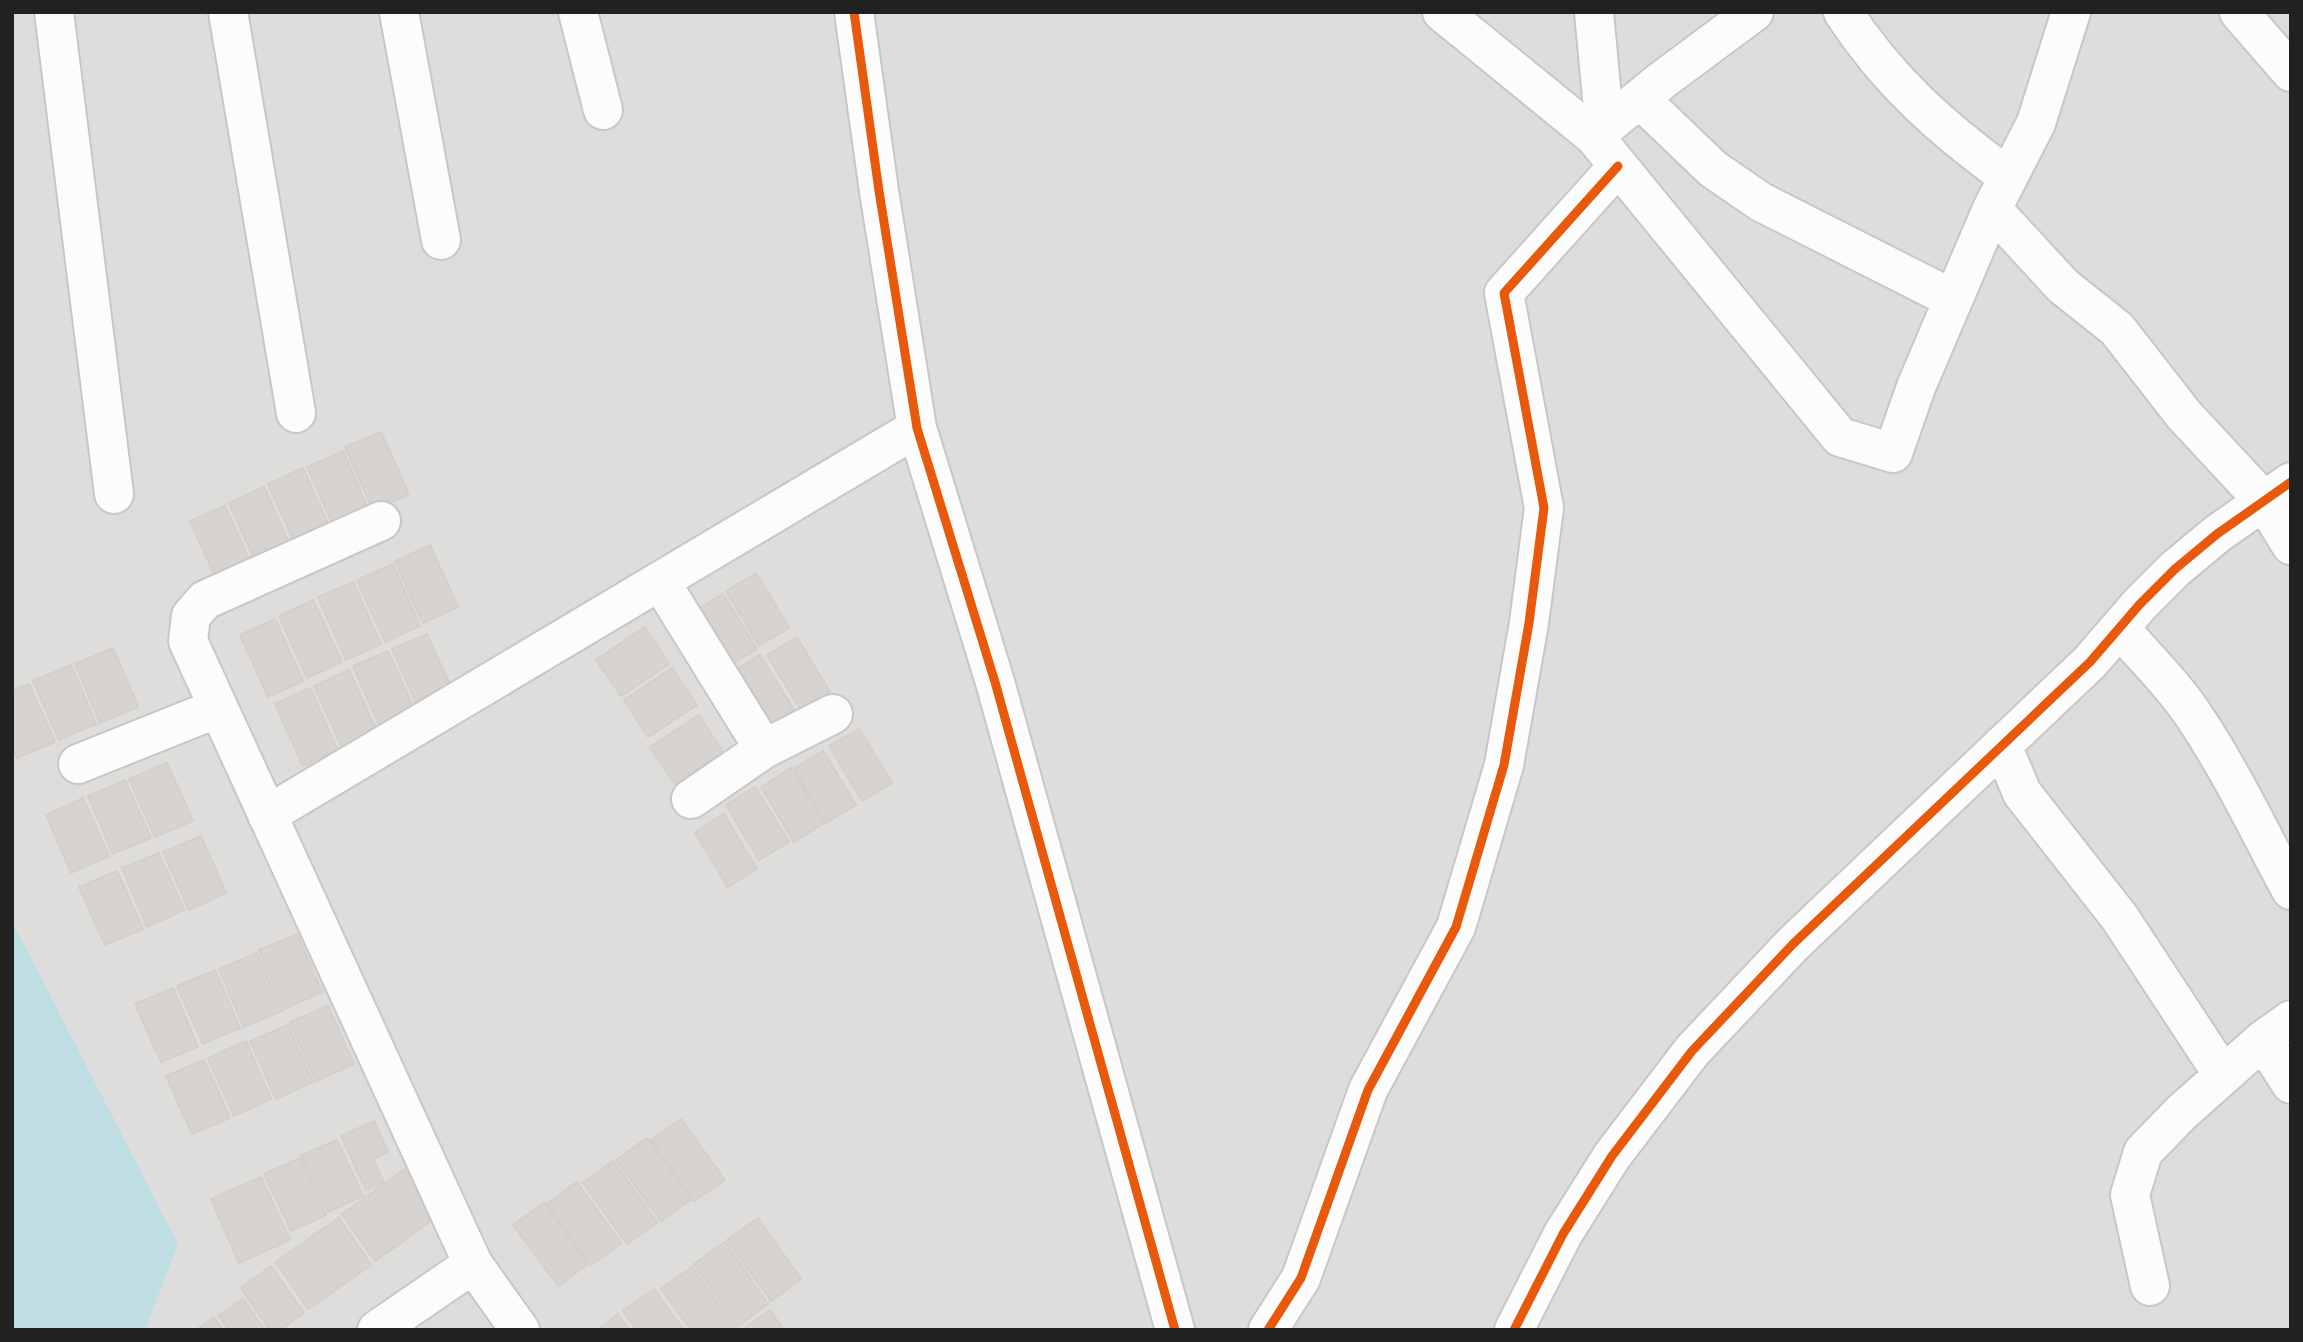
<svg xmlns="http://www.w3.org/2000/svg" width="2303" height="1342" viewBox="0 0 2303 1342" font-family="'DejaVu Sans',sans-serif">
<rect width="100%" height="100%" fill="#f0edea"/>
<path fill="#dfdddb" d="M 12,12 L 2291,12 L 2291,1330 L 12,1330 Z"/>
<path fill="#bedee3" d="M 12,921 L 178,1244 L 145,1330 L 12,1330 Z"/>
<path fill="#d7d3d1" stroke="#d3cfcb" stroke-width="2" d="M 381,432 L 409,494 L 373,510 L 345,447 Z
M 343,451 L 370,513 L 335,529 L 307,467 Z
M 303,468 L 331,530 L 296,546 L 268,484 Z
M 264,487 L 292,549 L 257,565 L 229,503 Z
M 225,506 L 253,568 L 218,583 L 190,521 Z
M 430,545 L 458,607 L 423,623 L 395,561 Z
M 393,564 L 420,626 L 385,642 L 357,580 Z
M 756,573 L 789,628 L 759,646 L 726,591 Z
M 353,582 L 381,644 L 346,660 L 318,597 Z
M 723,594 L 757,649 L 727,667 L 694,612 Z
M 313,600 L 342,662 L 307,678 L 279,616 Z
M 275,619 L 303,681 L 268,697 L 240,635 Z
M 645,627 L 669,664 L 621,696 L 596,660 Z
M 427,634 L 455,696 L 420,711 L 392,649 Z
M 797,637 L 830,692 L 801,710 L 767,655 Z
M 113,648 L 138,707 L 100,723 L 75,664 Z
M 388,651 L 416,713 L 381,729 L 353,666 Z
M 760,655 L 794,710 L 764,728 L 731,673 Z
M 71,665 L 96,724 L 59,740 L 33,681 Z
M 672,668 L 697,705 L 648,737 L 624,700 Z
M 349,670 L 377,732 L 342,747 L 314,686 Z
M 29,684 L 55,742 L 17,758 L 12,748 L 12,691 Z
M 310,688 L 338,751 L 303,766 L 275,704 Z
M 699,715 L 723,752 L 675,784 L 650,747 Z
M 859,729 L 892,783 L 862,801 L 829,746 Z
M 823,751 L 856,805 L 826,823 L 794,769 Z
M 167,763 L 193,821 L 155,837 L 129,779 Z
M 791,768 L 824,823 L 794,842 L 761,787 Z
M 125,780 L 151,838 L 113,854 L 88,796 Z
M 755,787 L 789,842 L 759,860 L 726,805 Z
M 83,798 L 109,856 L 71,873 L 46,815 Z
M 724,814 L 757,869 L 728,887 L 695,832 Z
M 201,836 L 226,893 L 189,910 L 163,852 Z
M 159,853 L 184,910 L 147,927 L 122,868 Z
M 117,871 L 143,929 L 105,945 L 79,887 Z
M 297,934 L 322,992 L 284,1009 L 259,950 Z
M 257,953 L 282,1011 L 244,1027 L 219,969 Z
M 215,970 L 240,1028 L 203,1044 L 177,986 Z
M 173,988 L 198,1047 L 161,1062 L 135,1004 Z
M 328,1006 L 354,1064 L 316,1081 L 290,1022 Z
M 288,1025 L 313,1082 L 276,1099 L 250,1041 Z
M 246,1041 L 271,1099 L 234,1116 L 208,1058 Z
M 204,1060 L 230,1118 L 192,1134 L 166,1076 Z
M 681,1119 L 725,1180 L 694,1201 L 651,1140 Z
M 374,1121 L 388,1152 L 373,1159 L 384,1182 L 366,1190 L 341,1136 Z
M 647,1138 L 691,1199 L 661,1221 L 616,1160 Z
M 337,1140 L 363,1196 L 328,1212 L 301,1155 Z
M 300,1158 L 326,1215 L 291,1231 L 264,1174 Z
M 613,1161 L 657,1222 L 627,1244 L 583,1183 Z
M 405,1169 L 437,1216 L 407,1238 L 374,1191 Z
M 261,1177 L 290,1240 L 239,1263 L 211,1199 Z
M 577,1182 L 621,1243 L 591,1265 L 547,1204 Z
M 372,1193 L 405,1240 L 375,1261 L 342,1214 Z
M 544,1203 L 588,1264 L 558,1286 L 513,1225 Z
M 339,1218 L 371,1265 L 341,1286 L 308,1239 Z
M 758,1218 L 801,1279 L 771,1301 L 727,1240 Z
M 306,1241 L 339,1288 L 308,1309 L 276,1262 Z
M 725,1242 L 768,1304 L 738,1326 L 694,1264 Z
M 271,1266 L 304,1313 L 280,1330 L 270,1330 L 241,1288 Z
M 692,1267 L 736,1328 L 733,1330 L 691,1330 L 661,1289 Z
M 654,1289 L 684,1330 L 637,1330 L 623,1311 Z
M 243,1299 L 265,1330 L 229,1330 L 219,1316 Z
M 770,1310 L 784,1330 L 742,1330 Z
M 618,1314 L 629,1330 L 597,1330 Z
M 214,1317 L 223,1330 L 196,1330 Z"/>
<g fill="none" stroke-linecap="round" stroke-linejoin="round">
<g stroke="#c8c7c6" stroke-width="42">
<path id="minor" d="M 54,12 L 114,494
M 228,12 L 296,413
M 399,12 L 441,240
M 578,12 L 603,110
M 854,12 L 879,191 L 917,428 L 995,682 L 1175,1330
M 1442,12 L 1594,136 L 1840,437 L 1893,453 L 1916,387 L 1992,209 L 2036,123 L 2071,12
M 1594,12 L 1602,98 L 1615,119
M 1843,12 C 1888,81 1941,128 2007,176
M 2239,12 L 2291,72
M 1640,99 L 1713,169 L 1761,202 L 1953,299
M 1594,136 L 1661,81 L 1754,12
M 1992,209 L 2063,286 L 2117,329 L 2184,415 L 2264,501 L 2291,545
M 381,521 L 205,600 L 191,616 L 188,641 L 473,1264 L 520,1330
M 660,581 L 764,749 L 833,714
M 2120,628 C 2145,658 2174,685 2196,719 C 2232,773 2260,833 2291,890
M 2002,745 L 2022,793 L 2120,918 L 2223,1075
M 78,764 L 218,708
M 691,799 L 764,749
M 267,815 L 917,428
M 2263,1040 L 2291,1020
M 2150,1286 L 2130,1195 L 2143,1152 L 2182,1112 L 2263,1040 L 2291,1084
M 377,1330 L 473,1264
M 1268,1330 L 1301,1278 L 1368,1090 L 1456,927 L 1504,765 L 1529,623 L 1544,508 L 1504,293 L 1618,166
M 1514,1330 L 1563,1234 L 1612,1156 L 1692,1051 L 1793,944 L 2090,662 L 2140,604 L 2175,569 L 2217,534 L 2291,482"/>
</g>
<use href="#minor" stroke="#fdfcfc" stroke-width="38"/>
<g stroke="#fff" stroke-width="13">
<path id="cycleway" d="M 854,12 L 879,191 L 917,428 L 995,682 L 1175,1330
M 1268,1330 L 1301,1278 L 1368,1090 L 1456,927 L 1504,765 L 1529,623 L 1544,508 L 1504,293 L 1618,166
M 1514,1330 L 1563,1234 L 1612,1156 L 1692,1051 L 1793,944 L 2090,662 L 2140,604 L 2175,569 L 2217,534 L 2291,482"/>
</g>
<use href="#cycleway" stroke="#e8590c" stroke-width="9"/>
</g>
<rect width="2303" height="1342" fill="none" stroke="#212121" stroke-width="28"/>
</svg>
